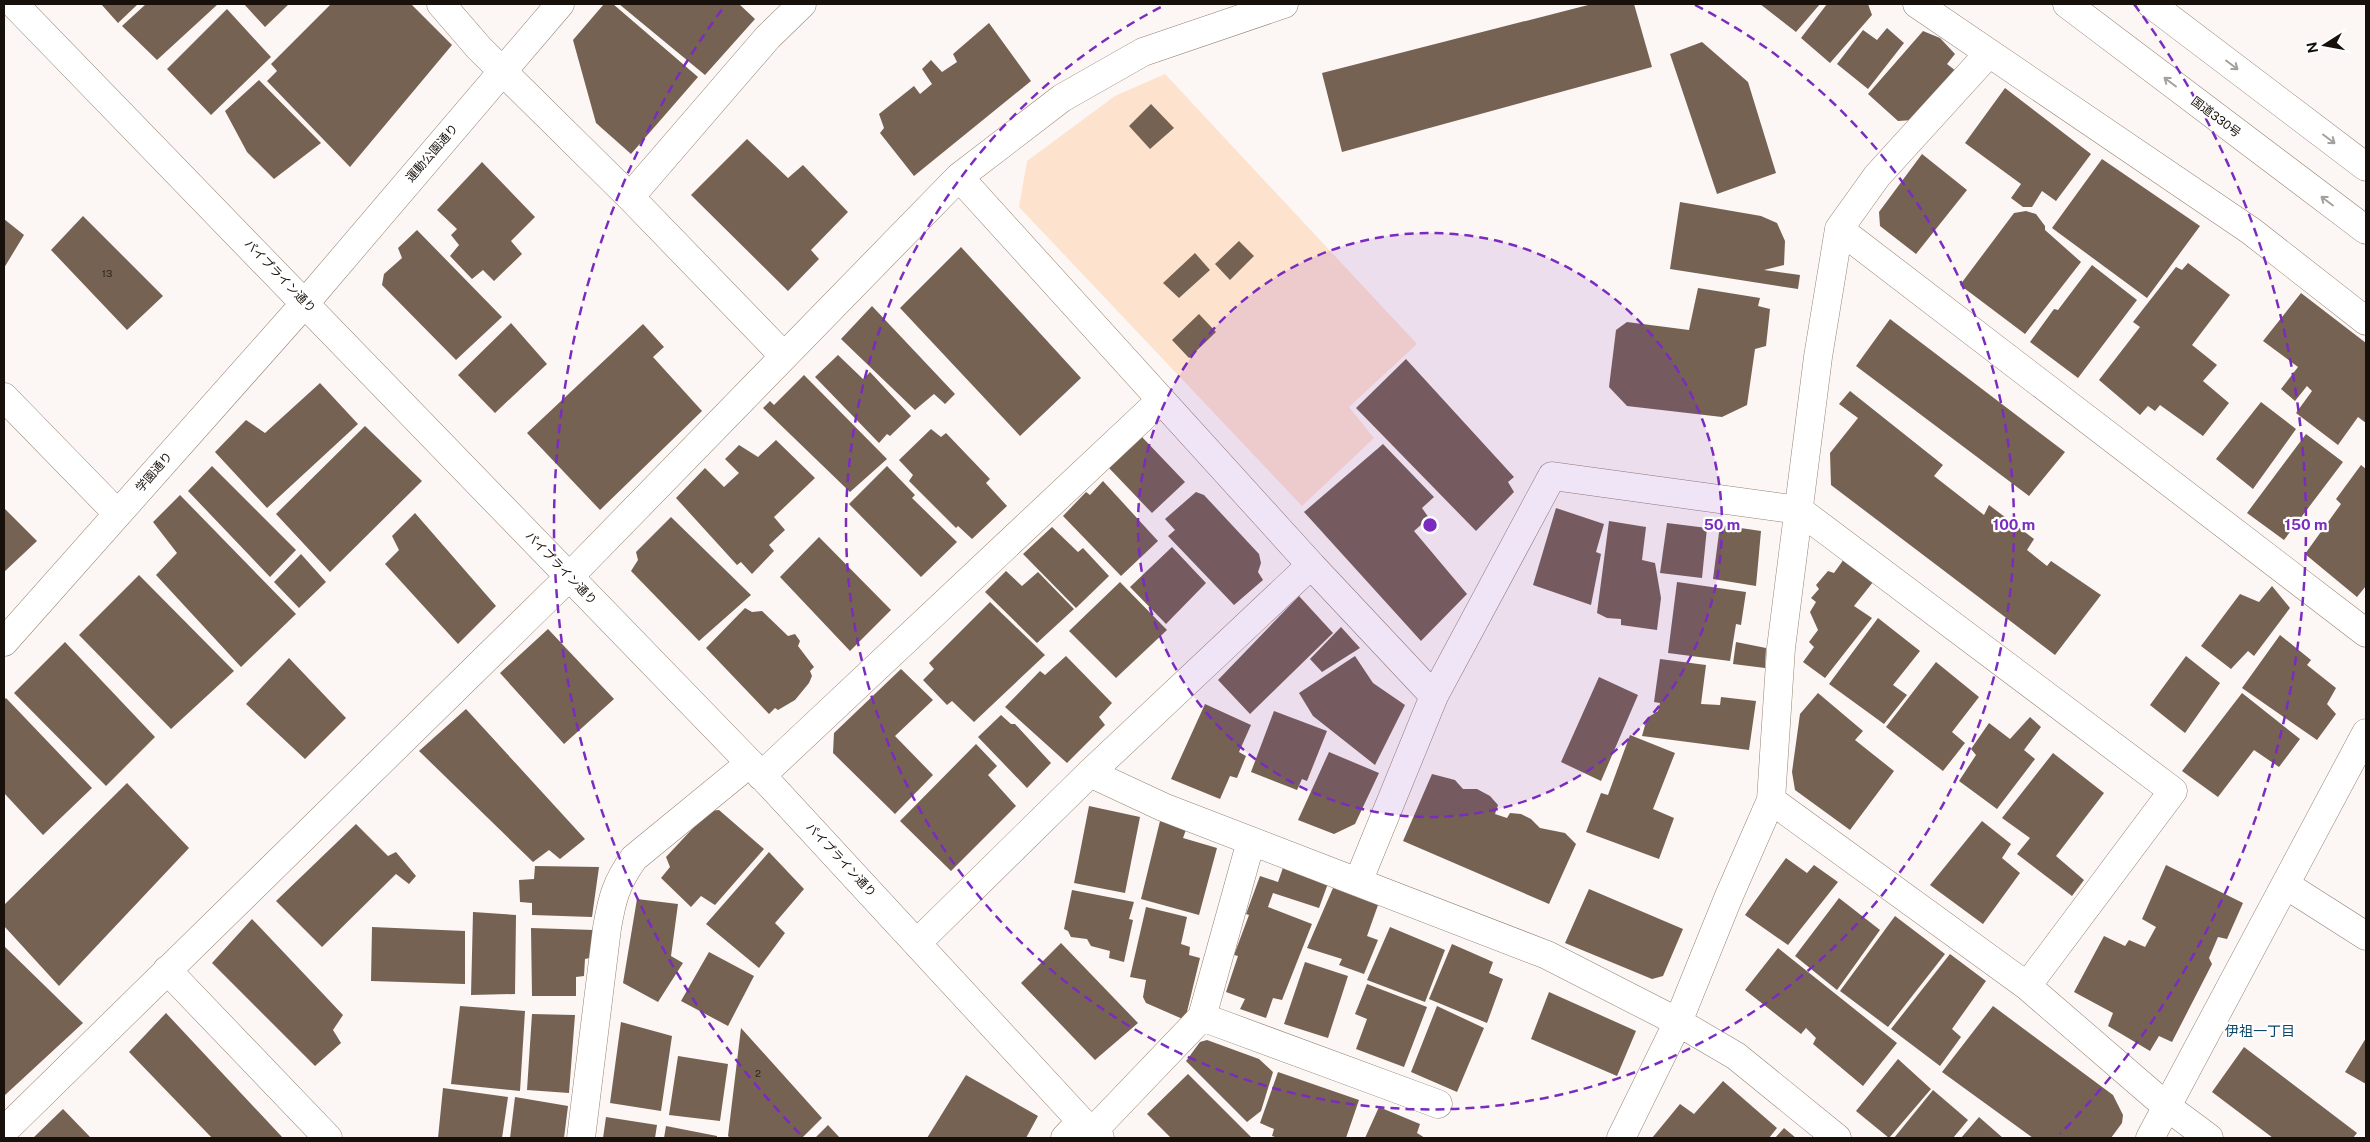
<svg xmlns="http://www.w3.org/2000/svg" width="2370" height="1142" viewBox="0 0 2370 1142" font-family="'Public Sans','Noto Sans JP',sans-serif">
<rect width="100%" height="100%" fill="#fcf7f4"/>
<path fill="#fde2ce" d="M 1165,74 L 1417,344 L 1349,407 L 1374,438 L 1302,506 L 1019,207 L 1027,161 L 1115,96 Z"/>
<path fill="#756253" d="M 101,4 L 138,4 L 118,23 Z
M 146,4 L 218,4 L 157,60 L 122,26 Z
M 244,4 L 289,4 L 265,27 Z
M 331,4 L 411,4 L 452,45 L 350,167 L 267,81 L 277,71 L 271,64 Z
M 604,4 L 613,4 L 698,77 L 631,154 L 596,123 L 573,40 Z
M 619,4 L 739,4 L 755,19 L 705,75 Z
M 1592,4 L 1634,4 L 1652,67 L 1342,152 L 1322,73 Z
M 1760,4 L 1820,4 L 1796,32 Z
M 1827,4 L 1868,4 L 1872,15 L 1830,63 L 1801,38 Z
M 227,9 L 271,57 L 211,115 L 167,69 Z
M 989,23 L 1031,81 L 914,176 L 880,133 L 884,128 L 879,114 L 914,86 L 920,94 L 932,84 L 922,69 L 931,60 L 942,72 L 957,62 L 953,54 Z
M 1887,28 L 1904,43 L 1868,89 L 1837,64 L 1863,30 L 1877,40 Z
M 1923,31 L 1940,38 L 1955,54 L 1947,64 L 1956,71 L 1913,120 L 1898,121 L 1868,94 Z
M 1702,42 L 1748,82 L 1776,173 L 1717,194 L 1670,54 Z
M 259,80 L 321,143 L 274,179 L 247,152 L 225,111 Z
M 2005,88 L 2091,154 L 2056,201 L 2042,191 L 2032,207 L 2023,207 L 2011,198 L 2021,184 L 1965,143 Z
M 1151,104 L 1174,128 L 1150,149 L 1129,126 Z
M 747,139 L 788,178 L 803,165 L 848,212 L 811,250 L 819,259 L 788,291 L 691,195 Z
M 1922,154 L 1967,190 L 1916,254 L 1880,226 L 1879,212 Z
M 2102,159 L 2200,226 L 2147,298 L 2052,228 Z
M 482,162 L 535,217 L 511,241 L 522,254 L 494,281 L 483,270 L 472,279 L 450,256 L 459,245 L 451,235 L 457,229 L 437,210 Z
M 1680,202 L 1761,216 L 1777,223 L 1785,241 L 1784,265 L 1764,270 L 1800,275 L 1798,289 L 1670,269 Z
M 2026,211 L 2036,214 L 2045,226 L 2045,230 L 2081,262 L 2025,334 L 1960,285 L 2014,213 Z
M 83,216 L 163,296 L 127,330 L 51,250 Z
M 4,219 L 24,235 L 4,268 Z
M 417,230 L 502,317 L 456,360 L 382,285 L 384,274 L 402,258 L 398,248 Z
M 1239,241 L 1254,256 L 1230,280 L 1215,264 Z
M 961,247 L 1081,378 L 1020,436 L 900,308 Z
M 1195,253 L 1210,270 L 1179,298 L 1163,283 Z
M 2188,263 L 2230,295 L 2192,345 L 2217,365 L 2203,381 L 2229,403 L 2203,436 L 2160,405 L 2155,411 L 2148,406 L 2140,415 L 2099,380 L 2140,327 L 2133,322 L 2176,267 L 2182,270 Z
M 2092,265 L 2137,300 L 2078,378 L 2030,342 L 2054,309 L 2058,310 Z
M 1698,288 L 1760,298 L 1758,306 L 1770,309 L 1766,346 L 1755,349 L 1747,405 L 1722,417 L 1627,406 L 1609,387 L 1616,330 L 1627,322 L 1689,330 Z
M 2301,293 L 2366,343 L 2366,423 L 2358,417 L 2338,445 L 2296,413 L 2312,391 L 2307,386 L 2295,401 L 2281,389 L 2298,367 L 2263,341 Z
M 872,306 L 955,394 L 945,404 L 934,394 L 915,410 L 841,339 Z
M 1199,314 L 1216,332 L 1189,358 L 1172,340 Z
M 1890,319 L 2065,452 L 2029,496 L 1856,366 Z
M 511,323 L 547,364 L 495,413 L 458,375 Z
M 643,324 L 664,347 L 653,357 L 702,411 L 600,510 L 527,433 Z
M 838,355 L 863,379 L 870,372 L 911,416 L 890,436 L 887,434 L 879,443 L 815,377 Z
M 1406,359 L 1514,477 L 1508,482 L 1514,492 L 1476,531 L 1356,408 Z
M 804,375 L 887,459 L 850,492 L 763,408 L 770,401 L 774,405 Z
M 320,383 L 358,424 L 267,508 L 215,452 L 246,420 L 265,433 Z
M 1850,391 L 1943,465 L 1934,476 L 1984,515 L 1989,505 L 2034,539 L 2027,550 L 2047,566 L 2051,561 L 2101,595 L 2055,655 L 1831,485 L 1830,453 L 1858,418 L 1839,404 Z
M 2261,402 L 2296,429 L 2253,489 L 2216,459 Z
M 365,426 L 422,481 L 330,572 L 276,514 Z
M 931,429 L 941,437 L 946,433 L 990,479 L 986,483 L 1007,506 L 972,539 L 958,526 L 956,528 L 909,481 L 913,475 L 899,460 Z
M 2306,434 L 2343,462 L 2284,540 L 2247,513 Z
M 1142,437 L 1185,482 L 1152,513 L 1109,468 Z
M 776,440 L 815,478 L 774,517 L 785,530 L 769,545 L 774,551 L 752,574 L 741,562 L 737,565 L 676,498 L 705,468 L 724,487 L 739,473 L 725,459 L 739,445 L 758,457 Z
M 1383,444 L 1434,497 L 1422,508 L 1429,518 L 1414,531 L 1467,594 L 1421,641 L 1304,512 Z
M 2361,465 L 2366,469 L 2366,586 L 2357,597 L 2305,554 L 2341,504 L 2336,499 Z
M 212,466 L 296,550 L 270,577 L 188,491 Z
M 887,466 L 915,495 L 912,498 L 957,542 L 921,577 L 849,504 Z
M 1103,481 L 1158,541 L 1121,576 L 1063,516 L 1086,492 L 1090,495 Z
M 1196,492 L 1204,495 L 1259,554 L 1261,563 L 1258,572 L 1263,580 L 1234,605 L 1168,536 L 1175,530 L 1165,519 Z
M 180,495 L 296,614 L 241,667 L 156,575 L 177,553 L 153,522 Z
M 4,508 L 37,541 L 4,572 Z
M 1556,508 L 1604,524 L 1596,552 L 1601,554 L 1591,605 L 1533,585 Z
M 415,513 L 496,606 L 458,644 L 385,564 L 399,550 L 392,536 Z
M 671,517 L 751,595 L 699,641 L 631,571 L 638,560 L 636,552 Z
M 1609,521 L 1646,527 L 1642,560 L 1655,563 L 1661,598 L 1657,630 L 1621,625 L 1621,619 L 1607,618 L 1597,613 Z
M 1667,523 L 1707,528 L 1702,578 L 1660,573 Z
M 1720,525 L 1761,531 L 1756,586 L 1713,579 Z
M 1052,527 L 1078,552 L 1083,548 L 1109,576 L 1076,608 L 1023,554 Z
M 819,537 L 891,610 L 850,651 L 780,577 Z
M 1172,547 L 1206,583 L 1166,624 L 1130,587 Z
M 301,554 L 326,582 L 299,608 L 274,582 Z
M 1844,559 L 1873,582 L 1854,606 L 1872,618 L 1825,678 L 1803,662 L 1814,647 L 1809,642 L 1818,630 L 1810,612 L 1816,602 L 1811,598 L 1819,589 L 1816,585 L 1828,571 L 1834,573 Z
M 1006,571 L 1022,586 L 1038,572 L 1074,609 L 1037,643 L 985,592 Z
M 139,575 L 234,671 L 171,729 L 79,635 Z
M 1120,582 L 1167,630 L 1116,678 L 1069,631 Z
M 1677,582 L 1746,592 L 1741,625 L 1736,624 L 1730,661 L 1668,653 Z
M 2272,586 L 2290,608 L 2254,656 L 2248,651 L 2231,669 L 2201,646 L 2240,594 L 2259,602 Z
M 1299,596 L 1333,633 L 1250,714 L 1218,680 Z
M 990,602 L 1045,655 L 974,722 L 952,701 L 947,705 L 923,680 L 934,669 L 929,663 Z
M 745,608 L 752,612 L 762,611 L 788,636 L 795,634 L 800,641 L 798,646 L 814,667 L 810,671 L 812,676 L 809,683 L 795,700 L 778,710 L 775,708 L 769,714 L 706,648 Z
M 1878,618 L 1920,651 L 1893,685 L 1907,695 L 1884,724 L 1829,684 Z
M 1341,627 L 1360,648 L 1322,672 L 1310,659 Z
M 548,629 L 614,699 L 564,744 L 500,673 Z
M 2280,635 L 2311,660 L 2307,665 L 2336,688 L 2327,704 L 2336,714 L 2317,740 L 2242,688 Z
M 65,642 L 155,737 L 106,786 L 14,693 Z
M 1736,642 L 1766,648 L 1765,668 L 1733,664 Z
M 1066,656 L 1112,703 L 1099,717 L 1105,725 L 1067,763 L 1005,707 L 1040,671 L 1045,675 Z
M 1355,656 L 1373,683 L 1405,705 L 1375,765 L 1313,716 L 1299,693 Z
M 2186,656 L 2220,683 L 2185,733 L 2150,705 Z
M 289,658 L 346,718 L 305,759 L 246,704 Z
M 1660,659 L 1706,665 L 1701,704 L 1720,705 L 1721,697 L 1756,701 L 1749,750 L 1642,736 L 1647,718 L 1658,711 L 1660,703 L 1654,702 Z
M 1936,662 L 1979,697 L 1952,732 L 1965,743 L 1943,771 L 1886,727 Z
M 901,669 L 933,700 L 895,736 L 933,775 L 895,814 L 833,753 L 834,733 Z
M 1599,677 L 1638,695 L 1601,781 L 1561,762 Z
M 1818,693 L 1863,731 L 1855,740 L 1894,771 L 1850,830 L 1795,790 L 1792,772 L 1800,714 Z
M 2242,693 L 2300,739 L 2279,767 L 2254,750 L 2218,797 L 2182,771 Z
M 6,698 L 92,788 L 43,835 L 4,793 L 4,700 Z
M 1205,704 L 1251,725 L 1239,752 L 1246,756 L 1237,778 L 1230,776 L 1220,799 L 1171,779 Z
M 466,709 L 585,839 L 560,859 L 549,850 L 533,862 L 419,751 Z
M 1274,711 L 1327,731 L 1307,781 L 1302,779 L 1297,790 L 1251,772 Z
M 1001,715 L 1011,724 L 1015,724 L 1051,763 L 1027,788 L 978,737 Z
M 2030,717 L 2041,727 L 2024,750 L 2035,759 L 1997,809 L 1959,781 L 1976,755 L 1971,749 L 1989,723 L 2010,739 Z
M 1630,735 L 1675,753 L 1653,809 L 1674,818 L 1659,859 L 1586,832 L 1601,793 L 1608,795 Z
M 976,744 L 997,766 L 988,775 L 1016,806 L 951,871 L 900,821 Z
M 1329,752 L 1379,773 L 1355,824 L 1334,834 L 1298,820 Z
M 2053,753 L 2104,793 L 2056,856 L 2084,880 L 2072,896 L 2017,854 L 2030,838 L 2002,818 Z
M 1432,774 L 1455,780 L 1463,789 L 1477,789 L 1490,796 L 1498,805 L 1495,814 L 1507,818 L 1510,813 L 1521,814 L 1531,819 L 1540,828 L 1565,833 L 1576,844 L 1549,904 L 1403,841 Z
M 127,783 L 189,848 L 59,986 L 4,926 L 4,905 Z
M 1089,806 L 1140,817 L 1125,893 L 1074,883 Z
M 719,810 L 764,849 L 715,905 L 701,896 L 691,907 L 661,878 L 670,867 L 666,857 L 709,811 Z
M 1160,821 L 1187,827 L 1183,838 L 1217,848 L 1199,915 L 1141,899 Z
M 1982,821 L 2011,844 L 2002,858 L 2020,873 L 1983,924 L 1930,885 Z
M 356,824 L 388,856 L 396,852 L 416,876 L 409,884 L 396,874 L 322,947 L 276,901 Z
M 769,852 L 804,889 L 775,923 L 785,933 L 759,968 L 706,924 Z
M 1786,858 L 1807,873 L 1814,865 L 1838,882 L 1788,945 L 1745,915 Z
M 1285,862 L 1330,878 L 1319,908 L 1273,893 L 1268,907 L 1312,924 L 1282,1000 L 1273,998 L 1266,1018 L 1240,1009 L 1245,999 L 1226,992 L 1238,956 L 1234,955 L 1249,915 L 1246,914 L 1260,876 L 1278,882 Z
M 2166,865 L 2243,903 L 2227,939 L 2218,937 L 2209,958 L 2212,964 L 2172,1042 L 2159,1036 L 2150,1051 L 2108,1026 L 2113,1013 L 2074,992 L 2104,936 L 2125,946 L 2129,940 L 2145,947 L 2156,927 L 2142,919 Z
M 535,866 L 599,867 L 592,917 L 532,915 L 532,903 L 520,902 L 519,880 L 534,879 Z
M 1333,888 L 1378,905 L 1367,936 L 1378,940 L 1364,974 L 1339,965 L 1342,959 L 1307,948 Z
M 1589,889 L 1683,929 L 1663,976 L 1652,979 L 1565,943 Z
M 1072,890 L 1134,902 L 1129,919 L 1133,920 L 1124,962 L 1109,958 L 1110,951 L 1091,946 L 1087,939 L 1071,937 L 1068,931 L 1064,929 Z
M 1839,898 L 1880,930 L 1837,990 L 1795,956 Z
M 637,899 L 678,904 L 671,956 L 683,963 L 658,1002 L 623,983 Z
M 1146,907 L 1187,917 L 1181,944 L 1190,947 L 1189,955 L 1200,958 L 1185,1020 L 1146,1003 L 1143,997 L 1146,980 L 1130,977 Z
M 473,912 L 516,915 L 515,994 L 471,995 Z
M 1895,916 L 1945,954 L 1888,1027 L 1840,991 Z
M 252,919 L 343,1015 L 333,1030 L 341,1043 L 315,1066 L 212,963 Z
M 372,927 L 465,931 L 465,984 L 371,981 Z
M 1390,927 L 1445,950 L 1425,1002 L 1367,980 Z
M 531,928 L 594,930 L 594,957 L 585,959 L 584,976 L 576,977 L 576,996 L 532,996 Z
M 1061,943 L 1138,1023 L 1095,1060 L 1021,983 Z
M 1452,944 L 1493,962 L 1489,973 L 1503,979 L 1487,1023 L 1429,999 Z
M 4,946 L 83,1023 L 4,1096 Z
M 1778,948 L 1897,1043 L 1863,1086 L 1813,1044 L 1816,1038 L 1806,1028 L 1801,1034 L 1745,990 Z
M 709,952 L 754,976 L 728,1026 L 681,1001 Z
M 1950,954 L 1986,981 L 1952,1029 L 1961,1037 L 1940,1066 L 1891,1029 Z
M 1305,962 L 1348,976 L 1328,1038 L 1284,1024 Z
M 1367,984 L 1427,1007 L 1404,1067 L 1356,1049 L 1367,1019 L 1355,1014 Z
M 1549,992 L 1636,1031 L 1617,1076 L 1531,1039 Z
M 460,1006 L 525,1011 L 520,1091 L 451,1084 Z
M 1437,1006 L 1484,1028 L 1457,1092 L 1411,1072 Z
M 1993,1006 L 2113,1095 L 2123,1115 L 2122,1123 L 2111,1138 L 2033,1138 L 1942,1072 Z
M 166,1013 L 283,1138 L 212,1138 L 129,1052 Z
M 532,1014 L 575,1015 L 569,1093 L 527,1090 Z
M 621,1022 L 672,1036 L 661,1111 L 610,1103 Z
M 741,1028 L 822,1118 L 802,1138 L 730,1138 L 728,1136 Z
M 2366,1038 L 2366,1084 L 2345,1072 Z
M 1207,1040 L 1259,1059 L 1273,1072 L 1261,1111 L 1247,1122 L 1186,1061 L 1200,1042 Z
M 2244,1047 L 2357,1133 L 2353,1138 L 2273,1138 L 2212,1092 Z
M 678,1056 L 728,1064 L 720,1121 L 669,1115 Z
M 1898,1059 L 1931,1089 L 1889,1138 L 1856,1111 Z
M 1278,1072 L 1359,1100 L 1346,1138 L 1278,1138 L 1272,1136 L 1274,1129 L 1260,1123 Z
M 1188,1074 L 1252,1138 L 1171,1138 L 1147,1114 Z
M 966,1075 L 1038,1116 L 1026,1138 L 927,1138 Z
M 1723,1081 L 1777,1128 L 1769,1138 L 1652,1138 L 1680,1104 L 1694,1114 Z
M 443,1088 L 508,1097 L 502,1138 L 438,1138 Z
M 1933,1090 L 1968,1120 L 1953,1138 L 1894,1138 Z
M 515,1097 L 568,1106 L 564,1138 L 510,1138 Z
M 1379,1107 L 1420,1124 L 1417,1133 L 1425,1138 L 1365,1138 Z
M 63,1109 L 91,1138 L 33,1138 Z
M 606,1117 L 657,1125 L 655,1138 L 603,1138 Z
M 1979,1117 L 2003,1138 L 1961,1138 Z
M 828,1125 L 840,1138 L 815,1138 Z
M 666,1126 L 717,1136 L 717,1138 L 664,1138 Z
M 1784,1128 L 1796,1138 L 1775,1138 Z"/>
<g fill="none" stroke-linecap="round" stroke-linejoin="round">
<g stroke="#968272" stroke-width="29">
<path id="street" d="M 441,4 L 479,48 L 630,197 L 784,356
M 1917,4 L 2251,231 L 2366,321
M 630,197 L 768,37 L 802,4
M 1839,229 L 2366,633
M 4,397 L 117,513
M 1311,565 L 1434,696 L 1358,882
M 1434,696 L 1552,476 L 1799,510 L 2173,791 L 2027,986
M 1090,773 L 1163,807 L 1547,955 L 1678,1022 L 1736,1056 L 1837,1138
M 761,776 L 1161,400
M 1771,800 L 2027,986 L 2166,1106 L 2209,1138
M 2286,885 L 2366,936
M 918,942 L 1090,773 L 1311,565 L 959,177
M 167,970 L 328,1138
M 1202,1017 L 1438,1104
M 4,1131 L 569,577 L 959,177 L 1062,98 L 1143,52 L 1284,4
M 1093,1131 L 1202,1017 L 1251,841
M 581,1138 L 607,928 C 612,899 616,883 634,858 L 750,763
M 1065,1138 L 1081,1121
M 1621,1138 L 1678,1022 L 1729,896 L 1771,800 L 1781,648 L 1818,357 L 1839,229 L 1877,176 L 1989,53"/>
</g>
<g stroke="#968272" stroke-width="29">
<path id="secondary" d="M 14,4 L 750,763 L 1081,1121 L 1100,1138
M 4,642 L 306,302 L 560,4
M 2150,1138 L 2366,733"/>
</g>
<g stroke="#968272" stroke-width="29">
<path id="highway" d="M 2067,4 L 2366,230
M 2151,4 L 2366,167"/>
</g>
<use href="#street" stroke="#fff" stroke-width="28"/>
<use href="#secondary" stroke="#fff" stroke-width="28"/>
<use href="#highway" stroke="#fff" stroke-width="28"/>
</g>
<defs><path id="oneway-shaft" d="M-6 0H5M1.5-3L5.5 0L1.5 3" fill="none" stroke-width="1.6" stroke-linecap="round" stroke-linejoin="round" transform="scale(1.25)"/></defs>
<g stroke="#a3a09d">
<use href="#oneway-shaft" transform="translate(2232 65) rotate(37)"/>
<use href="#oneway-shaft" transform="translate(2170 82) rotate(-143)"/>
<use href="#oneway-shaft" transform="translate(2329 139) rotate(37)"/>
<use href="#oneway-shaft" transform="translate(2327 201) rotate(-143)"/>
</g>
<circle cx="1430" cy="525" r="292" fill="#7b2cbf" fill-opacity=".12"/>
<g fill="none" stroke="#7b2cbf" stroke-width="2.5" stroke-dasharray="9 6">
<circle cx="1430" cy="525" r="292"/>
<path d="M1695 5A584 584 0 1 1 1165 5"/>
<path d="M800 1134A876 876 0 0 1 726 4M2134 4A876 876 0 0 1 2060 1134"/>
</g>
<g text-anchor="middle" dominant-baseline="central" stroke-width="4.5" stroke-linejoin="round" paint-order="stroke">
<g font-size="10" fill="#2f251d">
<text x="107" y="273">13</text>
<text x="758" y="1073">2</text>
</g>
<g font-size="12" fill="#18110b" stroke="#fff">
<text transform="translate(2216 117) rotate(37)">国道330号</text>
<text transform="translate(432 153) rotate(-49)">運動公園通り</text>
<text transform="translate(280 276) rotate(46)">パイプライン通り</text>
<text transform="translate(154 472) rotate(-49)">学園通り</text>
<text transform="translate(561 568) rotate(46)">パイプライン通り</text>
<text transform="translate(841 860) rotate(47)">パイプライン通り</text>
</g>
<g font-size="14" fill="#0b4667" stroke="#fff">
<text x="2260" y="1031">伊祖一丁目</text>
</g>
</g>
<circle cx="1430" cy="525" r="8" fill="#7b2cbf" stroke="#fff" stroke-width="2.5"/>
<g font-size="15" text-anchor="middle" font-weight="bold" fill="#7b2cbf" stroke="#fff" stroke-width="4.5" stroke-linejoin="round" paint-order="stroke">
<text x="1722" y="530">50 m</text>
<text x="2014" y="530">100 m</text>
<text x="2306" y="530">150 m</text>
</g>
<rect width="2370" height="1142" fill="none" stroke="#18110b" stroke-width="10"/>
<g transform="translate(2325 45) rotate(259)" stroke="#ffffff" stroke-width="4" paint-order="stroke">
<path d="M0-4L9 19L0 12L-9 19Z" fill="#18110b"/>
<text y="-8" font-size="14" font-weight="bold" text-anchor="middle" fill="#18110b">N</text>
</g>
</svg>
